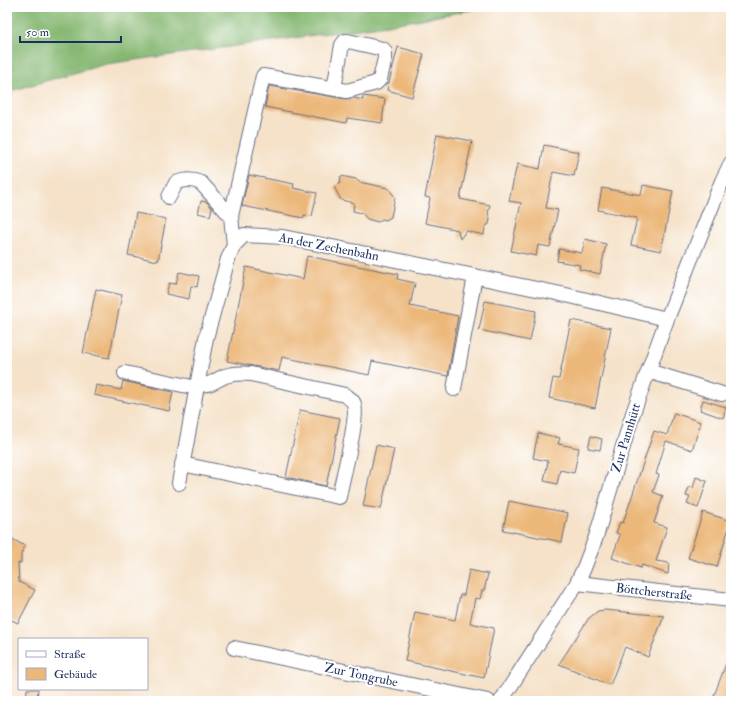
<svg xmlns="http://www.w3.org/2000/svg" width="738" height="708" viewBox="0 0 738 708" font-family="'IM FELL Double Pica',serif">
<rect width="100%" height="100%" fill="#fff"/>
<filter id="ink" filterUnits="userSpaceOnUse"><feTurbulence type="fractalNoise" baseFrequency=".025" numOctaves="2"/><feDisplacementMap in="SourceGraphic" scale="8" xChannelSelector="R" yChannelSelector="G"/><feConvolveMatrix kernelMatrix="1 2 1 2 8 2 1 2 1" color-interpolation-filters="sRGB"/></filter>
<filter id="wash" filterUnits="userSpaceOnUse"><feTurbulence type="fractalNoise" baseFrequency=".012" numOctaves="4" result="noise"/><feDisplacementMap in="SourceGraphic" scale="16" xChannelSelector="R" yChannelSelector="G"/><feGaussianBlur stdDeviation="0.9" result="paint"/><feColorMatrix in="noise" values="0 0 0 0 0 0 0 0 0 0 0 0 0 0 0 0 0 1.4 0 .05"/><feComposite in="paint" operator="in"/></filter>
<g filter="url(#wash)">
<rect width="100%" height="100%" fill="#f5e2c9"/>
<path fill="#86b872" stroke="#507468" d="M 7,7 L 488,7 L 387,25 L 106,64 L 7,92 Z"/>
<g id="blocks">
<path fill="#ecb87a" d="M 398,47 L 424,54 L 412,97 L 387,90 Z
M 269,86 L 346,99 L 354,98 L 363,100 L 363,96 L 385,99 L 382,123 L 347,118 L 346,123 L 265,107 Z
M 437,134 L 472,141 L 460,199 L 490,205 L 488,214 L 490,218 L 489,224 L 485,227 L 484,235 L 466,231 L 460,239 L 458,230 L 425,223 L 430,198 L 425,197 Z
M 544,145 L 579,152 L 574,176 L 553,172 L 546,208 L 558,210 L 550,247 L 538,245 L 536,256 L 511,251 L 521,203 L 509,201 L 517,164 L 540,169 Z
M 249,175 L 294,184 L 293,188 L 317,193 L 312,216 L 304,215 L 304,218 L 242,206 Z
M 341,176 L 356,179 L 359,182 L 388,188 L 395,197 L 391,217 L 386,220 L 382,219 L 378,222 L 367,219 L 362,213 L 353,211 L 354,203 L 341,200 L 334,187 L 340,183 Z
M 643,185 L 673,191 L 661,251 L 631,245 L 637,218 L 598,210 L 602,188 L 641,195 Z
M 201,201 L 207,202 L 212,208 L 210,216 L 198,213 Z
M 136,213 L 166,219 L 158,261 L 128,255 Z
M 585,239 L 606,244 L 600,274 L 579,269 L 580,265 L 557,261 L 559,249 L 582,253 Z
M 307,256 L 398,274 L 397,279 L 415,283 L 410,306 L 458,316 L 448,376 L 372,361 L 369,375 L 282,357 L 279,371 L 227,361 L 246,267 L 303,279 Z
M 179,272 L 199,276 L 197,287 L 191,286 L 189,299 L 166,294 L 169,283 L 176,284 Z
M 96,289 L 122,295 L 109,358 L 83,353 Z
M 485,301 L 536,311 L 530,341 L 479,330 Z
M 571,320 L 611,328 L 595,408 L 549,398 L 553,378 L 559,379 Z
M 123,381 L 173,392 L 169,411 L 94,395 L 96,385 L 121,390 Z
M 703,400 L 726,407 L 723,418 L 700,410 Z
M 300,410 L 340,418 L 326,486 L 286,477 Z
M 674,413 L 701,422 L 692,450 L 666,441 L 656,474 L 659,475 L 653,492 L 663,496 L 654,523 L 667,527 L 656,561 L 669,563 L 668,574 L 642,565 L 641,568 L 612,558 L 620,535 L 616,533 L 620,522 L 623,523 L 654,431 L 667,435 Z
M 538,433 L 560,438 L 558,444 L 579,448 L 574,473 L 560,470 L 557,484 L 544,481 L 548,461 L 533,458 Z
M 591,436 L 602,439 L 600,450 L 588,448 Z
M 376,445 L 394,449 L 381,509 L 363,506 Z
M 696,477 L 707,481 L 698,508 L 687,504 L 690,497 L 686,496 L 689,487 L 693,488 Z
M 509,501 L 568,513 L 562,542 L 503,530 Z
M 703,512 L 731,521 L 717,567 L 688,558 Z
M 7,536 L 25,546 L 21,554 L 21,563 L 18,563 L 19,582 L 35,590 L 18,623 L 7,618 Z
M 469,570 L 488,574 L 484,591 L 482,590 L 480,599 L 475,598 L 470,623 L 494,628 L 484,678 L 405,661 L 415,612 L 455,620 L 460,595 L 464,595 Z
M 605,610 L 664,616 L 648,657 L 625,647 L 610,685 L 559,664 L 589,618 L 598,611 Z
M 730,653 L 731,653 L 731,701 L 712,701 Z
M 27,689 L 38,689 L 37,701 L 26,700 Z"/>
</g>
</g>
<g filter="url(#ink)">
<use href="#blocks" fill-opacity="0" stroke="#676e83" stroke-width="1"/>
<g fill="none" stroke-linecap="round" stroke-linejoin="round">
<g stroke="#676e83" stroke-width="16">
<path id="minor" d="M 169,197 L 176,183 C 185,179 192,179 201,183 L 231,216
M 234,245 L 231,216 L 263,76 L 347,91 L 376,83 L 380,79 L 385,58 L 385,52 L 383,49 L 348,41 L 345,41 L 342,45 L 334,88
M 648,371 L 722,394
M 125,373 L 197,388
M 454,389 L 475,276
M 182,464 L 339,497 C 342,479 359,418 354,404 C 353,400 349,398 345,395 L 251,374 C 242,373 234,373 225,376 C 213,381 212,386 198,384
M 179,483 L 206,338 L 228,259 L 234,245 L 244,235 L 283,237 L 352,251 L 566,295 L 667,319
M 577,583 L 731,600
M 234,648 L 488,701
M 501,701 L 577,583 L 584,568 L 596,537 L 633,413 L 667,319 L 722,181 L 731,163"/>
</g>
<use href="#minor" stroke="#fff" stroke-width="14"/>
</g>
</g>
<g text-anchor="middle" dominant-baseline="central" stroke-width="4" stroke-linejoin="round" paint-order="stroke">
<g font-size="13" fill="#1b2f5e" stroke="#fff">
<text transform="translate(329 247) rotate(11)">An der Zechenbahn</text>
<text transform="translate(626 438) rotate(-73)">Zur Pannhütt</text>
<text transform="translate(654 592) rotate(6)">Böttcherstraße</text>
<text transform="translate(361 675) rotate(12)">Zur Tongrube</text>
</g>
</g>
<rect width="738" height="708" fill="none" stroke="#fff" stroke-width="24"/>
<rect x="18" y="638" width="130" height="52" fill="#ffffff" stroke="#a4acbf"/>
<rect x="26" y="651" width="20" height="6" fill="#ffffff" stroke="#a4acbf"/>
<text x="54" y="658" font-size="12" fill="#1b2f5e">Straße</text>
<rect x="26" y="668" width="20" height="12" fill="#ecb87a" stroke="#a4acbf"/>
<text x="54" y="678" font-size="12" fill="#1b2f5e">Gebäude</text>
<path d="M20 36v6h101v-6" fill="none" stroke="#1b2f5e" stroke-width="2"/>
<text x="26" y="36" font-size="12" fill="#1b2f5e" stroke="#ffffff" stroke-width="3" paint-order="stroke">50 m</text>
</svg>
